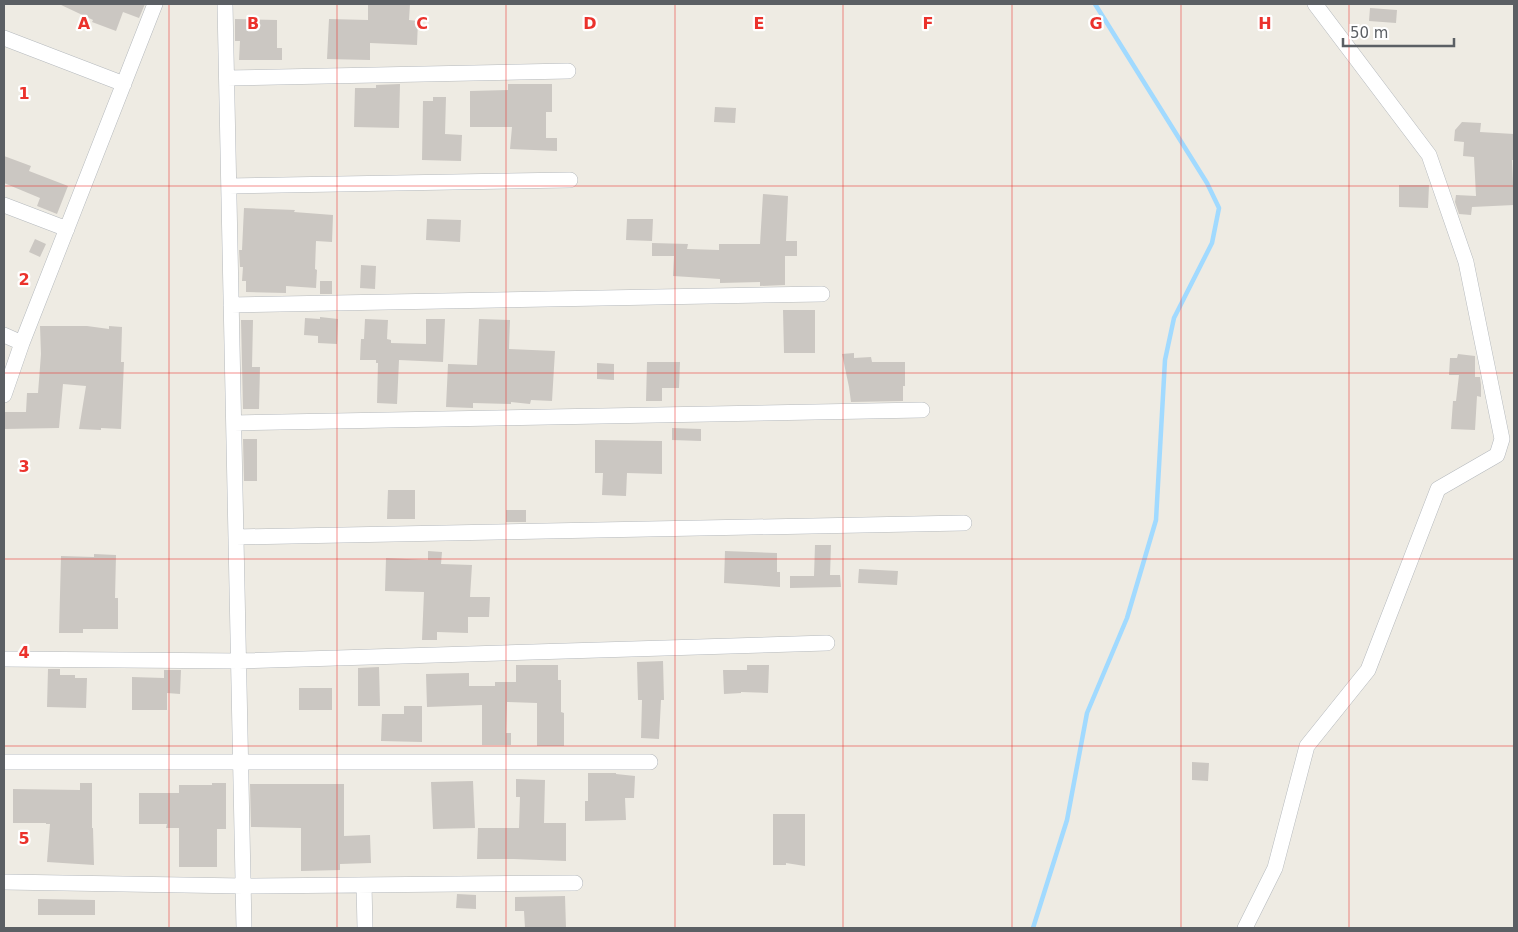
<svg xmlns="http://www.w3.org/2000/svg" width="1518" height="932" viewBox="0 0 1518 932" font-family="'DejaVu Sans',sans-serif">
<rect width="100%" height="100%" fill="#eeebe3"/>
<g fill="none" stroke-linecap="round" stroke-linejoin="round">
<path stroke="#a1daff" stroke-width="4.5" d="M 1033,928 L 1067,820 L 1087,713 L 1127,618 L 1156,520 L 1165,360 L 1174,318 L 1212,243 L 1219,208 L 1207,183 L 1095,4"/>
</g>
<path fill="#cbc7c2" d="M 59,4 L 145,4 L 139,18 L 123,12 L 116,31 L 92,22 L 93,20 Z
M 368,4 L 410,4 L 409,20 L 418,21 L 417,45 L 370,43 L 370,60 L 327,59 L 329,19 L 368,20 Z
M 1370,8 L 1397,10 L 1396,23 L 1369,21 Z
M 235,19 L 277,20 L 277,48 L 282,48 L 282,60 L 239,60 L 240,41 L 235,41 Z
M 400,84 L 399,128 L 354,127 L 355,88 L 376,88 L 376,85 Z
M 508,84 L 552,84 L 552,112 L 546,112 L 546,138 L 557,138 L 557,151 L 510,149 L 512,127 L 470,127 L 470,91 L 508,90 Z
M 433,97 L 446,97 L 445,134 L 462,135 L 461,161 L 422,160 L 423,101 L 433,101 Z
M 715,107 L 736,108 L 735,123 L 714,122 Z
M 1462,122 L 1481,123 L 1480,132 L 1514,134 L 1514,160 L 1512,160 L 1514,205 L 1472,207 L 1471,215 L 1459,214 L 1455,202 L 1456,195 L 1476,196 L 1474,157 L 1463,156 L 1464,142 L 1454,141 L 1455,130 Z
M 4,156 L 31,166 L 29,171 L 68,186 L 57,214 L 37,206 L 40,198 L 4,183 Z
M 1399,185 L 1429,185 L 1428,208 L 1399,207 Z
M 763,194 L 788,196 L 786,241 L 797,241 L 797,256 L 785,256 L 785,285 L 760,286 L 760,282 L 720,283 L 720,279 L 673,276 L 674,256 L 652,256 L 652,243 L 688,244 L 687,249 L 719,250 L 719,244 L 760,244 Z
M 244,208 L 295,210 L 294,212 L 333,215 L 332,242 L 316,241 L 315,269 L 317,270 L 316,288 L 286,286 L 286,293 L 246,292 L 246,281 L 242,281 L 243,267 L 240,267 L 239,250 L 242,250 Z
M 427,219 L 461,220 L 460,242 L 426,240 Z
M 627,219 L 653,219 L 652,241 L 626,240 Z
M 35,239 L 46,244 L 40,257 L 29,252 Z
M 361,265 L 376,266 L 375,289 L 360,288 Z
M 320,281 L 332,281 L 332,294 L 320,294 Z
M 783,310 L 815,310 L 815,353 L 784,353 Z
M 320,317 L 338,319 L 337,344 L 318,343 L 318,336 L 304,335 L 305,318 L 320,319 Z
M 365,319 L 388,320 L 387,339 L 391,340 L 391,343 L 426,344 L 426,319 L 445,319 L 443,362 L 399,360 L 397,404 L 377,403 L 378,363 L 376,363 L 376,360 L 360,360 L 361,339 L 364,339 Z
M 479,319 L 510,320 L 509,349 L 555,351 L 552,401 L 531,400 L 530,404 L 511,402 L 511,404 L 473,403 L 473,408 L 446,407 L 448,364 L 477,365 Z
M 241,320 L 253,320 L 252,367 L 260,367 L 259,409 L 243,409 Z
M 40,326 L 87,326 L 109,329 L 109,326 L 122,327 L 121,362 L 124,362 L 121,429 L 101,428 L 101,430 L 79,429 L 86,386 L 63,384 L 59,428 L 4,429 L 4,412 L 26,412 L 27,393 L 38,393 L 41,354 Z
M 854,353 L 854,358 L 871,357 L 872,362 L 905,362 L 905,386 L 903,386 L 903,401 L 851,402 L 849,387 L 842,354 Z
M 1458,354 L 1475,356 L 1475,377 L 1480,377 L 1481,385 L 1481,397 L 1477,396 L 1475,430 L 1451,429 L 1453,401 L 1456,401 L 1459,375 L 1449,375 L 1450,358 L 1457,358 Z
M 647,362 L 680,362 L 679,388 L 662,388 L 662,401 L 646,401 Z
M 597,363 L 614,364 L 614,380 L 597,379 Z
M 672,428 L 701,429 L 701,441 L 672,440 Z
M 243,439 L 257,439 L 257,481 L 244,481 Z
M 595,440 L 662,441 L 662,474 L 627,473 L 626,496 L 602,495 L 603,473 L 595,473 Z
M 388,490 L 415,490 L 415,519 L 387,519 Z
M 506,510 L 526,510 L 526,522 L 506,522 Z
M 815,545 L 831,545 L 830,575 L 840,575 L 841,587 L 790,588 L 790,576 L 814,576 Z
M 428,551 L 442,552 L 441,564 L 472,565 L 470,597 L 490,597 L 489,617 L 468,617 L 468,633 L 437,632 L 437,640 L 422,640 L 424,592 L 385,591 L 386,558 L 428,560 Z
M 725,551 L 777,553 L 777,572 L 780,572 L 780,587 L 724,583 Z
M 94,554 L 116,555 L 115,598 L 118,598 L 118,629 L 83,629 L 83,633 L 59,633 L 61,556 L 94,557 Z
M 859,569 L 898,571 L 897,585 L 858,583 Z
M 663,661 L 664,700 L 661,700 L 659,739 L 641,738 L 642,700 L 638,700 L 637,662 Z
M 516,665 L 558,665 L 558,680 L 561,680 L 561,712 L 564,713 L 564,746 L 537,746 L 537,703 L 507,702 L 506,733 L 511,733 L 511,745 L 482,745 L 482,705 L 427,707 L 426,674 L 469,673 L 469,686 L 495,686 L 495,682 L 516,682 Z
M 747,665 L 769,665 L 768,693 L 741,692 L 741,693 L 724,694 L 723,670 L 747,670 Z
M 379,667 L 380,706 L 358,706 L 358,668 Z
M 48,669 L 60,669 L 60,675 L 75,675 L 75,678 L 87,678 L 86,708 L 47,707 Z
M 164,670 L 181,670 L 180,694 L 167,693 L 167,710 L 132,710 L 132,677 L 164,678 Z
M 299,688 L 332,688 L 332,710 L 299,710 Z
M 404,706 L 422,706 L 422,742 L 381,741 L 382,714 L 404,714 Z
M 1192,762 L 1209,763 L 1208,781 L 1192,780 Z
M 588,773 L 616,773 L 616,774 L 635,776 L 634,798 L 625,798 L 626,820 L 585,821 L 585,801 L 588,801 Z
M 516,779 L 545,780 L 544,823 L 566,823 L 566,861 L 514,859 L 477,859 L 478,828 L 519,828 L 520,797 L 516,797 Z
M 473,781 L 475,828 L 433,829 L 431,782 Z
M 80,783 L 92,783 L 92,828 L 93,828 L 94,865 L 47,862 L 50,824 L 46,824 L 46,823 L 13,823 L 13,789 L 80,790 Z
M 212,783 L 226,783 L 226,829 L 217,829 L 217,867 L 179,867 L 179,828 L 166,828 L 167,824 L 139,824 L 139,793 L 179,793 L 179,785 L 212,785 Z
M 250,784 L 344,784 L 344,836 L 370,835 L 371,863 L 340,864 L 340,870 L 301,871 L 301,828 L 251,827 Z
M 773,814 L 805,814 L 805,866 L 786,863 L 786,865 L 773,865 Z
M 457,894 L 476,895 L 476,909 L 456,908 Z
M 565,896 L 566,928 L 525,928 L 524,911 L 515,911 L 515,897 Z
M 38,899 L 95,900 L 95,915 L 38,915 Z"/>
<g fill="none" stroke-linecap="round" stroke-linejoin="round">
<g stroke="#b5b9bd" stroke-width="16">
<path id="street" d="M 225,4 L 244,928
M 4,38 L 124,84
M 227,78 L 568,71
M 229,186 L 570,180
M 4,205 L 67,229
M 231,305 L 822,294
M 4,335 L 22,343
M 4,395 L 22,343 L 155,4
M 234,423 L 922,410
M 236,537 L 964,523
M 4,659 L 239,661 L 827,643
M 4,762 L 650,762
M 4,882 L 243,886 L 575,883
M 364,885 L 365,928
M 1245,928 L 1275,868 L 1307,746 L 1368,670 L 1438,489 L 1497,455 L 1502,439 L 1466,262 L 1429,155 L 1315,4"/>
</g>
<use href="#street" stroke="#fff" stroke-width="15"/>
</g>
<path fill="none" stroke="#eb322c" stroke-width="1" stroke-opacity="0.55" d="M 169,4 L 169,928M 337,4 L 337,928M 506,4 L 506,928M 675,4 L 675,928M 843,4 L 843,928M 1012,4 L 1012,928M 1181,4 L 1181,928M 1349,4 L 1349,928M 4,186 L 1514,186M 4,373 L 1514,373M 4,559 L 1514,559M 4,746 L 1514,746"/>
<g font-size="16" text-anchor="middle" font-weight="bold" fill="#eb322c" stroke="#fff" stroke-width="4.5" stroke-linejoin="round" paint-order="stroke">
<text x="84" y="29">A</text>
<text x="253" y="29">B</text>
<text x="422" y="29">C</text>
<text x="590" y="29">D</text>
<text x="759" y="29">E</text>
<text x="928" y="29">F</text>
<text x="1096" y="29">G</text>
<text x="1265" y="29">H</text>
<text x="24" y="99">1</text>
<text x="24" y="285">2</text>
<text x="24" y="472">3</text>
<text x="24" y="658">4</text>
<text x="24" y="844">5</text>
</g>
<rect width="1518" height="932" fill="none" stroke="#5b5f64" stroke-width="10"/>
<path d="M1343 38v8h111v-8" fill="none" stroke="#5b5f64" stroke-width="2.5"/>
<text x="1350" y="38" font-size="15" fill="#5b5f64" stroke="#ffffff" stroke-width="4" paint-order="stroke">50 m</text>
</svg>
